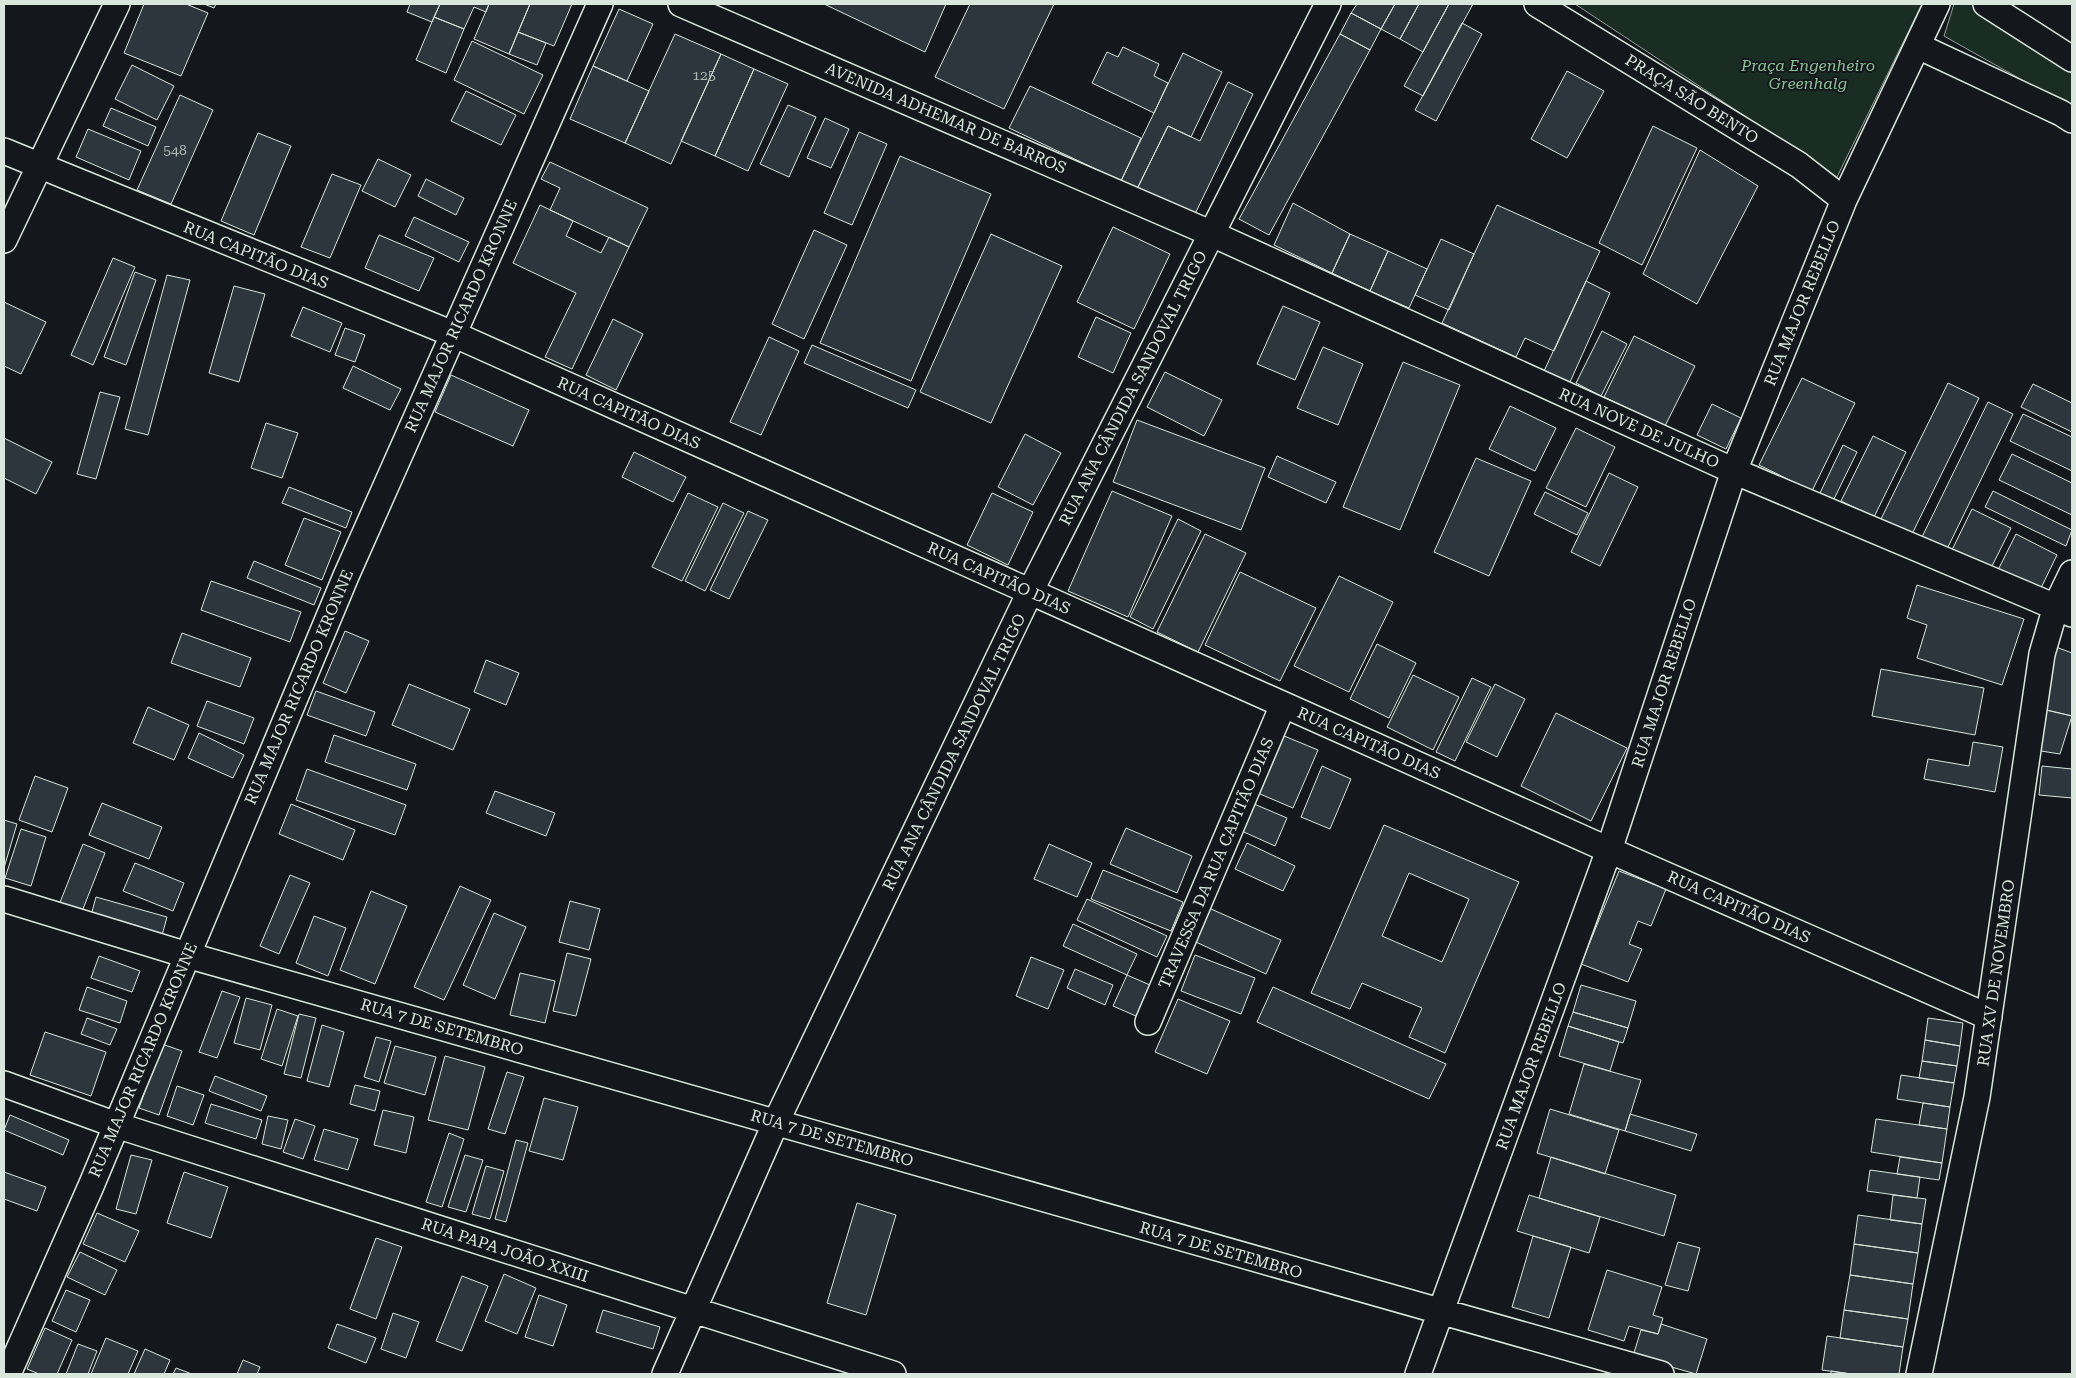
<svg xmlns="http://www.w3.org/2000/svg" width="2076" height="1378" viewBox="0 0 2076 1378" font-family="'Roboto Serif',serif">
<rect width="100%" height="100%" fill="#14181c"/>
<path fill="#1a2d24" stroke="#939e99" d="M 1575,4 L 1922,4 L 1837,177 Z
M 1954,4 L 1972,4 L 2072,64 L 2072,108 L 1944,36 Z"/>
<path fill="#2c363c" stroke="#d8e6dc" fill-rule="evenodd" d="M 144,4 L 186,4 L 208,13 L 181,76 L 124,53 Z
M 204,4 L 216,4 L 214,8 Z
M 410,4 L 440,4 L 432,22 L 407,12 Z
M 440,4 L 489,4 L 486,12 L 474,7 L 464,29 L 434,17 Z
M 489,4 L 530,4 L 509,54 L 474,39 Z
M 530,4 L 572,4 L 554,46 L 518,32 Z
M 824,4 L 946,4 L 925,52 Z
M 970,4 L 1054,4 L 1004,109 L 935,77 Z
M 1357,4 L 1395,4 L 1381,29 L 1351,13 Z
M 1395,4 L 1419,4 L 1400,39 L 1381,29 Z
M 1419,4 L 1449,4 L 1423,52 L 1400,39 Z
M 1449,4 L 1473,4 L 1423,96 L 1404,86 Z
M 619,9 L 653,24 L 627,81 L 593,66 Z
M 1351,13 L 1381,29 L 1370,50 L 1340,34 Z
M 434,17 L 464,29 L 446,73 L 416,60 Z
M 1462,23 L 1482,34 L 1436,121 L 1415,110 Z
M 518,32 L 546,43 L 537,65 L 509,54 Z
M 675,34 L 721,54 L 671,164 L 625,143 Z
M 1340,34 L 1370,50 L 1269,235 L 1239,219 Z
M 472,41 L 543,75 L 524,114 L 454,80 Z
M 1123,47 L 1159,64 L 1154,76 L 1168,83 L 1154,113 L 1092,83 L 1107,52 L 1118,57 Z
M 1183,53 L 1222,72 L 1191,137 L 1168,126 L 1137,189 L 1121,181 Z
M 721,54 L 754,69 L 715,156 L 681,141 Z
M 132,65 L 174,86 L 157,120 L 115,99 Z
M 593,66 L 649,91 L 625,143 L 570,119 Z
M 754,69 L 788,84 L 748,171 L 715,156 Z
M 1567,71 L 1604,91 L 1567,158 L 1531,139 Z
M 1228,82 L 1253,94 L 1194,216 L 1137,189 L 1168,126 L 1200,141 Z
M 1030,86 L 1141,138 L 1121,181 L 1009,128 Z
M 466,91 L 516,115 L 501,145 L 451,121 Z
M 180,95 L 213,110 L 171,204 L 137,190 Z
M 788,105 L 816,117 L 789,177 L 760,164 Z
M 111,108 L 156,127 L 148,146 L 103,126 Z
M 825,118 L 849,129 L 831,168 L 807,158 Z
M 1653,126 L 1697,148 L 1642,265 L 1599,243 Z
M 88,129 L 141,151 L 129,180 L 76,157 Z
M 859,132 L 887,144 L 852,225 L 824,213 Z
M 258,133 L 291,146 L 254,235 L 221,221 Z
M 1700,150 L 1758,186 L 1697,304 L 1643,274 Z
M 900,156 L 991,194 L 911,381 L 820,343 Z
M 378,159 L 411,175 L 395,207 L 362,191 Z
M 550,162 L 648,208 L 629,247 L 550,210 L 560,188 L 541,179 Z
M 332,174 L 361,185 L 330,258 L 301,247 Z
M 426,179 L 464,198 L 456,215 L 418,196 Z
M 1293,203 L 1350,234 L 1332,273 L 1274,245 Z
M 540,205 L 573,221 L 566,236 L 601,253 L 609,237 L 629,247 L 572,369 L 545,357 L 576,293 L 513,263 Z
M 1497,205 L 1600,251 L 1554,351 L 1525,338 L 1516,357 L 1442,323 Z
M 414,217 L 469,242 L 459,262 L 405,236 Z
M 1113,227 L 1170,254 L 1134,329 L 1077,302 Z
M 814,230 L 847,245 L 804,339 L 772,324 Z
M 991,234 L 1062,266 L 991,423 L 920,392 Z
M 1350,234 L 1388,251 L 1370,291 L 1332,273 Z
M 379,235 L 434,258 L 419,291 L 365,268 Z
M 1441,239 L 1474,254 L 1449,310 L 1415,295 Z
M 1388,251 L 1427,269 L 1409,308 L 1370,291 Z
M 113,258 L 135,267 L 93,365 L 71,355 Z
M 135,272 L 156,280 L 126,365 L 104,357 Z
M 167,275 L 190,280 L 148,435 L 125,429 Z
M 1586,281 L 1610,293 L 1570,382 L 1544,371 Z
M 234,286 L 265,294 L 239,382 L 209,373 Z
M 4,302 L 46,322 L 21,374 L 4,366 Z
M 1283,306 L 1320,322 L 1295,380 L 1257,364 Z
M 303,307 L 342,323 L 330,352 L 291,336 Z
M 1096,317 L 1131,333 L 1113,373 L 1078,357 Z
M 613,319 L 643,334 L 616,390 L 586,375 Z
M 345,328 L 365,335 L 355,362 L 335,355 Z
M 1602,331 L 1627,344 L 1601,396 L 1576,383 Z
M 1634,336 L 1695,366 L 1665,426 L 1604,397 Z
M 769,337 L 799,351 L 761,435 L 730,422 Z
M 812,345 L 916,390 L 908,408 L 804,363 Z
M 1323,347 L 1363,364 L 1338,425 L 1297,408 Z
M 1403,362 L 1460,385 L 1400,530 L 1343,507 Z
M 353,366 L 401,389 L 390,410 L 343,388 Z
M 1165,372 L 1222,400 L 1204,436 L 1147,407 Z
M 451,375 L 529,410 L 513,446 L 435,412 Z
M 1802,378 L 1855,403 L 1812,491 L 1759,465 Z
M 1948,383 L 1979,398 L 1912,534 L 1881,519 Z
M 2033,384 L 2072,403 L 2072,432 L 2021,407 Z
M 100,392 L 120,397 L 96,479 L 77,474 Z
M 1988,402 L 2013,414 L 1947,549 L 1922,537 Z
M 1712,404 L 1741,418 L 1726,449 L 1697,435 Z
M 1510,406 L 1556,428 L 1535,471 L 1489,449 Z
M 2023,414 L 2072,437 L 2072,471 L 2010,441 Z
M 1137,420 L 1265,468 L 1241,530 L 1113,482 Z
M 266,423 L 298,433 L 282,478 L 251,468 Z
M 1576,428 L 1615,447 L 1586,507 L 1546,488 Z
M 1025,434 L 1061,453 L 1033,505 L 998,487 Z
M 1873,436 L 1906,452 L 1874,517 L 1841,501 Z
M 4,438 L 52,462 L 36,494 L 4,478 Z
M 1843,445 L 1857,452 L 1834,499 L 1820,493 Z
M 634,452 L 686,477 L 673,502 L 622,477 Z
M 2012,454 L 2072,483 L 2072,515 L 1999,480 Z
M 1277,456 L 1336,482 L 1326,503 L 1268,477 Z
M 1476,458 L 1531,481 L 1489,576 L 1434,552 Z
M 1609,473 L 1638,487 L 1600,566 L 1571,552 Z
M 289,487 L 352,512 L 346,528 L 282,503 Z
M 1112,491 L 1172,516 L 1128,617 L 1068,591 Z
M 1993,491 L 2072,530 L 2066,546 L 1985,507 Z
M 1545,492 L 1588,513 L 1577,535 L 1534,514 Z
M 688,493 L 718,507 L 682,581 L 652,567 Z
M 992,493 L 1033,512 L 1008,565 L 967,545 Z
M 723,503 L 744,513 L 705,591 L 685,581 Z
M 1972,509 L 2011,528 L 1991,568 L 1952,550 Z
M 748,511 L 768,520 L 729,599 L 710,590 Z
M 304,518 L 341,532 L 322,580 L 285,565 Z
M 1178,519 L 1201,531 L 1153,629 L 1130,617 Z
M 1205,534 L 1246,553 L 1198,652 L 1157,632 Z
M 2016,534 L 2057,555 L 2040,590 L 1998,570 Z
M 254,561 L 321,588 L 314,605 L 247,578 Z
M 1240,572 L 1316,608 L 1280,681 L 1205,645 Z
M 1339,576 L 1393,602 L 1349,692 L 1294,666 Z
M 211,581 L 301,612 L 290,642 L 201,610 Z
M 1917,585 L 2024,619 L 2002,685 L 1917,658 L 1927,625 L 1907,618 Z
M 345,631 L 369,641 L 346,693 L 323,683 Z
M 182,633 L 251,658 L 240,687 L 171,663 Z
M 1377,644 L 1416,663 L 1389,718 L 1350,699 Z
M 2056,647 L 2072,653 L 2072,716 L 2042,709 Z
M 486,660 L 519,673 L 506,705 L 474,692 Z
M 1881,669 L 1984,688 L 1975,735 L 1872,716 Z
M 1413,675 L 1459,697 L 1433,750 L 1387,727 Z
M 1472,678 L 1491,687 L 1455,761 L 1436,752 Z
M 409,684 L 470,709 L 453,750 L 392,725 Z
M 1495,684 L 1525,699 L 1497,757 L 1466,742 Z
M 316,691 L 375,712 L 366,736 L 307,715 Z
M 207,701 L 254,718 L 244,744 L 197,726 Z
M 148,707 L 189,725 L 174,760 L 133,743 Z
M 2042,709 L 2072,716 L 2060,754 L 2041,751 Z
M 1556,713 L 1627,748 L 1591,821 L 1521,786 Z
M 199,733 L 244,755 L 233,778 L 188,758 Z
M 1277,733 L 1318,750 L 1293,808 L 1253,791 Z
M 334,735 L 416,764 L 407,790 L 325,762 Z
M 1973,742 L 2003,747 L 1995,792 L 1924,779 L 1928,759 L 1969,766 Z
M 1322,766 L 1351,779 L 1330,829 L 1301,817 Z
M 2042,766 L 2072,769 L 2072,798 L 2039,795 Z
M 307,769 L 406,805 L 395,835 L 296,800 Z
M 35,776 L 68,788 L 52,832 L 19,820 Z
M 495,791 L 555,813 L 546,836 L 486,813 Z
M 1247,801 L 1287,818 L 1275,846 L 1235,828 Z
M 102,803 L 162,827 L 149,859 L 89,835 Z
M 291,804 L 355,830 L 343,860 L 279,834 Z
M 4,820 L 17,824 L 4,868 Z
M 1384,825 L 1519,882 L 1445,1053 L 1409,1037 L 1422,1008 L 1362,983 L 1350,1009 L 1311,993 ZM 1409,873 L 1469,899 L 1442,962 L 1382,936 Z
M 1126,828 L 1192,856 L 1177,893 L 1110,864 Z
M 21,829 L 46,837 L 31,886 L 5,878 Z
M 1247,843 L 1295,866 L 1283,891 L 1235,869 Z
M 83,844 L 105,853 L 81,914 L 59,905 Z
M 1049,844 L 1092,863 L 1077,897 L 1034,879 Z
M 135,863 L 184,883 L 173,911 L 123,891 Z
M 1103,870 L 1183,902 L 1171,931 L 1091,899 Z
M 1619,871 L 1666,889 L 1651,926 L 1638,921 L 1629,944 L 1642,949 L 1628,982 L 1581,964 Z
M 290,875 L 310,883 L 279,954 L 260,946 Z
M 460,886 L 491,900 L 444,1000 L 414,987 Z
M 371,891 L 407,906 L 375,984 L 340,970 Z
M 96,897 L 167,917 L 161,939 L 90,919 Z
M 1087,899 L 1167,936 L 1157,957 L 1077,920 Z
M 570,901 L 600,909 L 589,950 L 559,942 Z
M 1202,905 L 1281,940 L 1266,974 L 1187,938 Z
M 494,913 L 526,927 L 495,999 L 463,985 Z
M 314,916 L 346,928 L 328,976 L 296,963 Z
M 1073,924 L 1137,954 L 1127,975 L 1063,946 Z
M 567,953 L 591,959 L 576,1016 L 553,1011 Z
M 1195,955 L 1255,978 L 1241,1014 L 1181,991 Z
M 99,956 L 140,971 L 132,992 L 91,978 Z
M 1031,957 L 1064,970 L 1048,1009 L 1016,996 Z
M 1075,969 L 1113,985 L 1105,1005 L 1067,988 Z
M 520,973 L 555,981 L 545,1023 L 510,1015 Z
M 1127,975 L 1150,985 L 1136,1016 L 1113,1006 Z
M 1581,985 L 1636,1001 L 1628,1028 L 1573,1012 Z
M 87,987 L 127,1001 L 120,1023 L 79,1010 Z
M 1273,987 L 1446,1064 L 1429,1099 L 1257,1022 Z
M 222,991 L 240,997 L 217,1058 L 199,1052 Z
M 246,998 L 272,1005 L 260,1050 L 234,1043 Z
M 1178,999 L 1230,1021 L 1207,1074 L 1155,1052 Z
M 277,1009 L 298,1016 L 282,1066 L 261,1059 Z
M 1573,1012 L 1628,1028 L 1623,1043 L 1568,1026 Z
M 299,1014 L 316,1018 L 301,1078 L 284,1074 Z
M 87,1018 L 117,1029 L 110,1045 L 81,1034 Z
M 1928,1018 L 1963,1023 L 1960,1046 L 1925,1040 Z
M 322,1025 L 344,1032 L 329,1087 L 307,1081 Z
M 1568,1026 L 1619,1042 L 1610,1071 L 1559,1056 Z
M 45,1032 L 106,1052 L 91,1096 L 30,1075 Z
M 376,1037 L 391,1041 L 379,1082 L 364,1077 Z
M 1925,1040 L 1960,1046 L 1957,1066 L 1922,1061 Z
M 162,1044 L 182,1051 L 159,1115 L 139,1108 Z
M 395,1046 L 436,1057 L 425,1095 L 384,1083 Z
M 445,1056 L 485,1067 L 468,1130 L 428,1120 Z
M 1922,1061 L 1957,1066 L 1954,1083 L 1919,1078 Z
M 1584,1064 L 1641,1080 L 1625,1131 L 1569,1114 Z
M 507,1072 L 524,1077 L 505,1134 L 488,1129 Z
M 1901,1075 L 1954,1083 L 1950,1107 L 1897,1099 Z
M 215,1076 L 267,1096 L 261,1111 L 209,1091 Z
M 355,1085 L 380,1091 L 375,1111 L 350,1104 Z
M 177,1086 L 204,1095 L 193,1125 L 167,1116 Z
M 544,1098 L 578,1107 L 563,1160 L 529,1151 Z
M 1923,1103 L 1950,1107 L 1947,1129 L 1919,1125 Z
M 211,1104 L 262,1120 L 256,1139 L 205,1123 Z
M 1550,1109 L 1619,1130 L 1605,1174 L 1537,1153 Z
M 383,1110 L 414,1117 L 406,1153 L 374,1145 Z
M 1630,1114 L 1697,1134 L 1691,1151 L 1625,1131 Z
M 10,1115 L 69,1140 L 63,1155 L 4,1130 Z
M 268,1116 L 288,1120 L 281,1149 L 262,1144 Z
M 295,1119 L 315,1126 L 303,1159 L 283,1152 Z
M 1876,1119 L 1947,1129 L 1942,1163 L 1871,1152 Z
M 324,1129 L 358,1139 L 348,1170 L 314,1160 Z
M 449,1133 L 464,1139 L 442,1207 L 426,1202 Z
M 516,1140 L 528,1143 L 506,1222 L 495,1219 Z
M 131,1155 L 152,1160 L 136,1214 L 116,1209 Z
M 465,1155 L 483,1160 L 466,1212 L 448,1207 Z
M 1551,1157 L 1676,1195 L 1664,1236 L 1539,1198 Z
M 1900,1157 L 1942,1163 L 1939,1180 L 1897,1174 Z
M 486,1166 L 504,1171 L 490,1219 L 472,1214 Z
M 1870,1170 L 1920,1177 L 1917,1198 L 1867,1191 Z
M 4,1172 L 46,1187 L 37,1211 L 4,1199 Z
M 184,1172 L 228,1187 L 211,1238 L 167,1223 Z
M 1529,1195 L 1600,1217 L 1589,1253 L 1517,1231 Z
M 1893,1195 L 1926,1199 L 1922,1224 L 1890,1220 Z
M 857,1203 L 896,1215 L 866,1315 L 827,1303 Z
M 97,1213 L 139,1231 L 125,1262 L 83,1244 Z
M 1858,1215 L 1922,1224 L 1918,1253 L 1854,1244 Z
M 1533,1236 L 1571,1247 L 1549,1318 L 1512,1307 Z
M 376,1238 L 402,1247 L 376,1319 L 350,1309 Z
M 1678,1242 L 1700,1248 L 1688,1291 L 1665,1285 Z
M 1854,1244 L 1918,1253 L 1913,1284 L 1850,1275 Z
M 80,1252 L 117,1270 L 105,1295 L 67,1277 Z
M 1607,1270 L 1662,1287 L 1653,1315 L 1663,1318 L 1658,1334 L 1629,1326 L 1624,1341 L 1588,1330 Z
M 504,1274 L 536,1288 L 517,1334 L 485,1321 Z
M 1850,1275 L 1913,1284 L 1908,1319 L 1844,1310 Z
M 462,1276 L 488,1286 L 462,1351 L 436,1341 Z
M 66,1290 L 90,1300 L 76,1332 L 52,1321 Z
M 539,1295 L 567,1305 L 553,1346 L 525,1337 Z
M 603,1310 L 660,1327 L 653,1349 L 596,1332 Z
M 1844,1310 L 1908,1319 L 1903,1347 L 1840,1338 Z
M 393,1313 L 419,1322 L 406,1358 L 381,1349 Z
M 337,1324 L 376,1338 L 366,1363 L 328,1348 Z
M 1661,1324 L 1707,1339 L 1696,1374 L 1633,1356 L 1641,1330 L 1658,1334 Z
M 45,1328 L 72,1340 L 57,1374 L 39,1374 L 27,1369 Z
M 1827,1336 L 1903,1347 L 1899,1374 L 1851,1374 L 1822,1370 Z
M 106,1338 L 138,1351 L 128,1374 L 91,1374 Z
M 78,1344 L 97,1351 L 88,1374 L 66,1374 Z
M 145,1349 L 170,1360 L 164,1374 L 134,1374 Z
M 243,1360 L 260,1367 L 257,1374 L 237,1374 Z
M 176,1368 L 192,1374 L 173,1374 Z
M 1831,1371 L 1851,1374 L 1831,1374 Z"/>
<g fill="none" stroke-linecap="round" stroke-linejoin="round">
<g stroke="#d8e6dc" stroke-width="28">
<path id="street" d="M 681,4 L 1210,233 L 1734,471 L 2072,614
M 1537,4 L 1799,165 L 1844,200
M 1986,4 L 2072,59
M 1918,46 L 2061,113 L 2072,120
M 4,151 L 453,334 L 1609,850 L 1989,1017
M 4,240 L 117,4
M 4,899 L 187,955 L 1661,1374
M 1148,1022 L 1283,705
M 4,1084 L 116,1125 L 893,1374
M 8,1374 L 91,1186 L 346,576 L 600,4
M 665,1374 L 776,1122 L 1030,592 L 1328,4
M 1418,1374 L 1609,850 L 1734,471 L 1844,200 L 1937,4
M 1919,1374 L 1977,1097 L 2042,654 L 2056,606 L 2072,573"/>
</g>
<use href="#street" stroke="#14181c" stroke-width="25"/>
</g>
<g text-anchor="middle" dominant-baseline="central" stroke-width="4" stroke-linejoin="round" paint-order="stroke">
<g font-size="14" fill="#adbab4">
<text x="704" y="75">125</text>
<text x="175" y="150">548</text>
</g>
<g font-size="16" font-style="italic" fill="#8ac095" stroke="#14181c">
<text x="1808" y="65">Praça Engenheiro<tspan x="1808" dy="18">Greenhalg</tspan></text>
</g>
<g font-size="16" fill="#d8e6dc" stroke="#14181c">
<text transform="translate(1692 99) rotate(32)">PRAÇA SÃO BENTO</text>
<text transform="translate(946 118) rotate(23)">AVENIDA ADHEMAR DE BARROS</text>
<text transform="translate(256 255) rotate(22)">RUA CAPITÃO DIAS</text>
<text transform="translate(1802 303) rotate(-68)">RUA MAJOR REBELLO</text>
<text transform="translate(461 316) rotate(-66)">RUA MAJOR RICARDO KRONNE</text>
<text transform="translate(1133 388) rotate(-63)">RUA ANA CÂNDIDA SANDOVAL TRIGO</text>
<text transform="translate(629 413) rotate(24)">RUA CAPITÃO DIAS</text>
<text transform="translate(1639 428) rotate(24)">RUA NOVE DE JULHO</text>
<text transform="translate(999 578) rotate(24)">RUA CAPITÃO DIAS</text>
<text transform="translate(1664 683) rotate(-72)">RUA MAJOR REBELLO</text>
<text transform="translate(299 687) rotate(-67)">RUA MAJOR RICARDO KRONNE</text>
<text transform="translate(1369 743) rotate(24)">RUA CAPITÃO DIAS</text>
<text transform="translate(954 752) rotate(-64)">RUA ANA CÂNDIDA SANDOVAL TRIGO</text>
<text transform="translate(1216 863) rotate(-67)">TRAVESSA DA RUA CAPITÃO DIAS</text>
<text transform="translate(1739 907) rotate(24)">RUA CAPITÃO DIAS</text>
<text transform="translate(1996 973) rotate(-82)">RUA XV DE NOVEMBRO</text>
<text transform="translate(442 1027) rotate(16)">RUA 7 DE SETEMBRO</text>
<text transform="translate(143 1060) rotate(-67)">RUA MAJOR RICARDO KRONNE</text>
<text transform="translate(1531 1066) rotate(-70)">RUA MAJOR REBELLO</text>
<text transform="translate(832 1138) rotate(16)">RUA 7 DE SETEMBRO</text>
<text transform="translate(505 1250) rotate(18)">RUA PAPA JOÃO XXIII</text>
<text transform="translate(1221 1250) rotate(16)">RUA 7 DE SETEMBRO</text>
</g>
</g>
<rect width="2076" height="1378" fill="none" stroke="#d8e6dc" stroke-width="10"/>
</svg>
